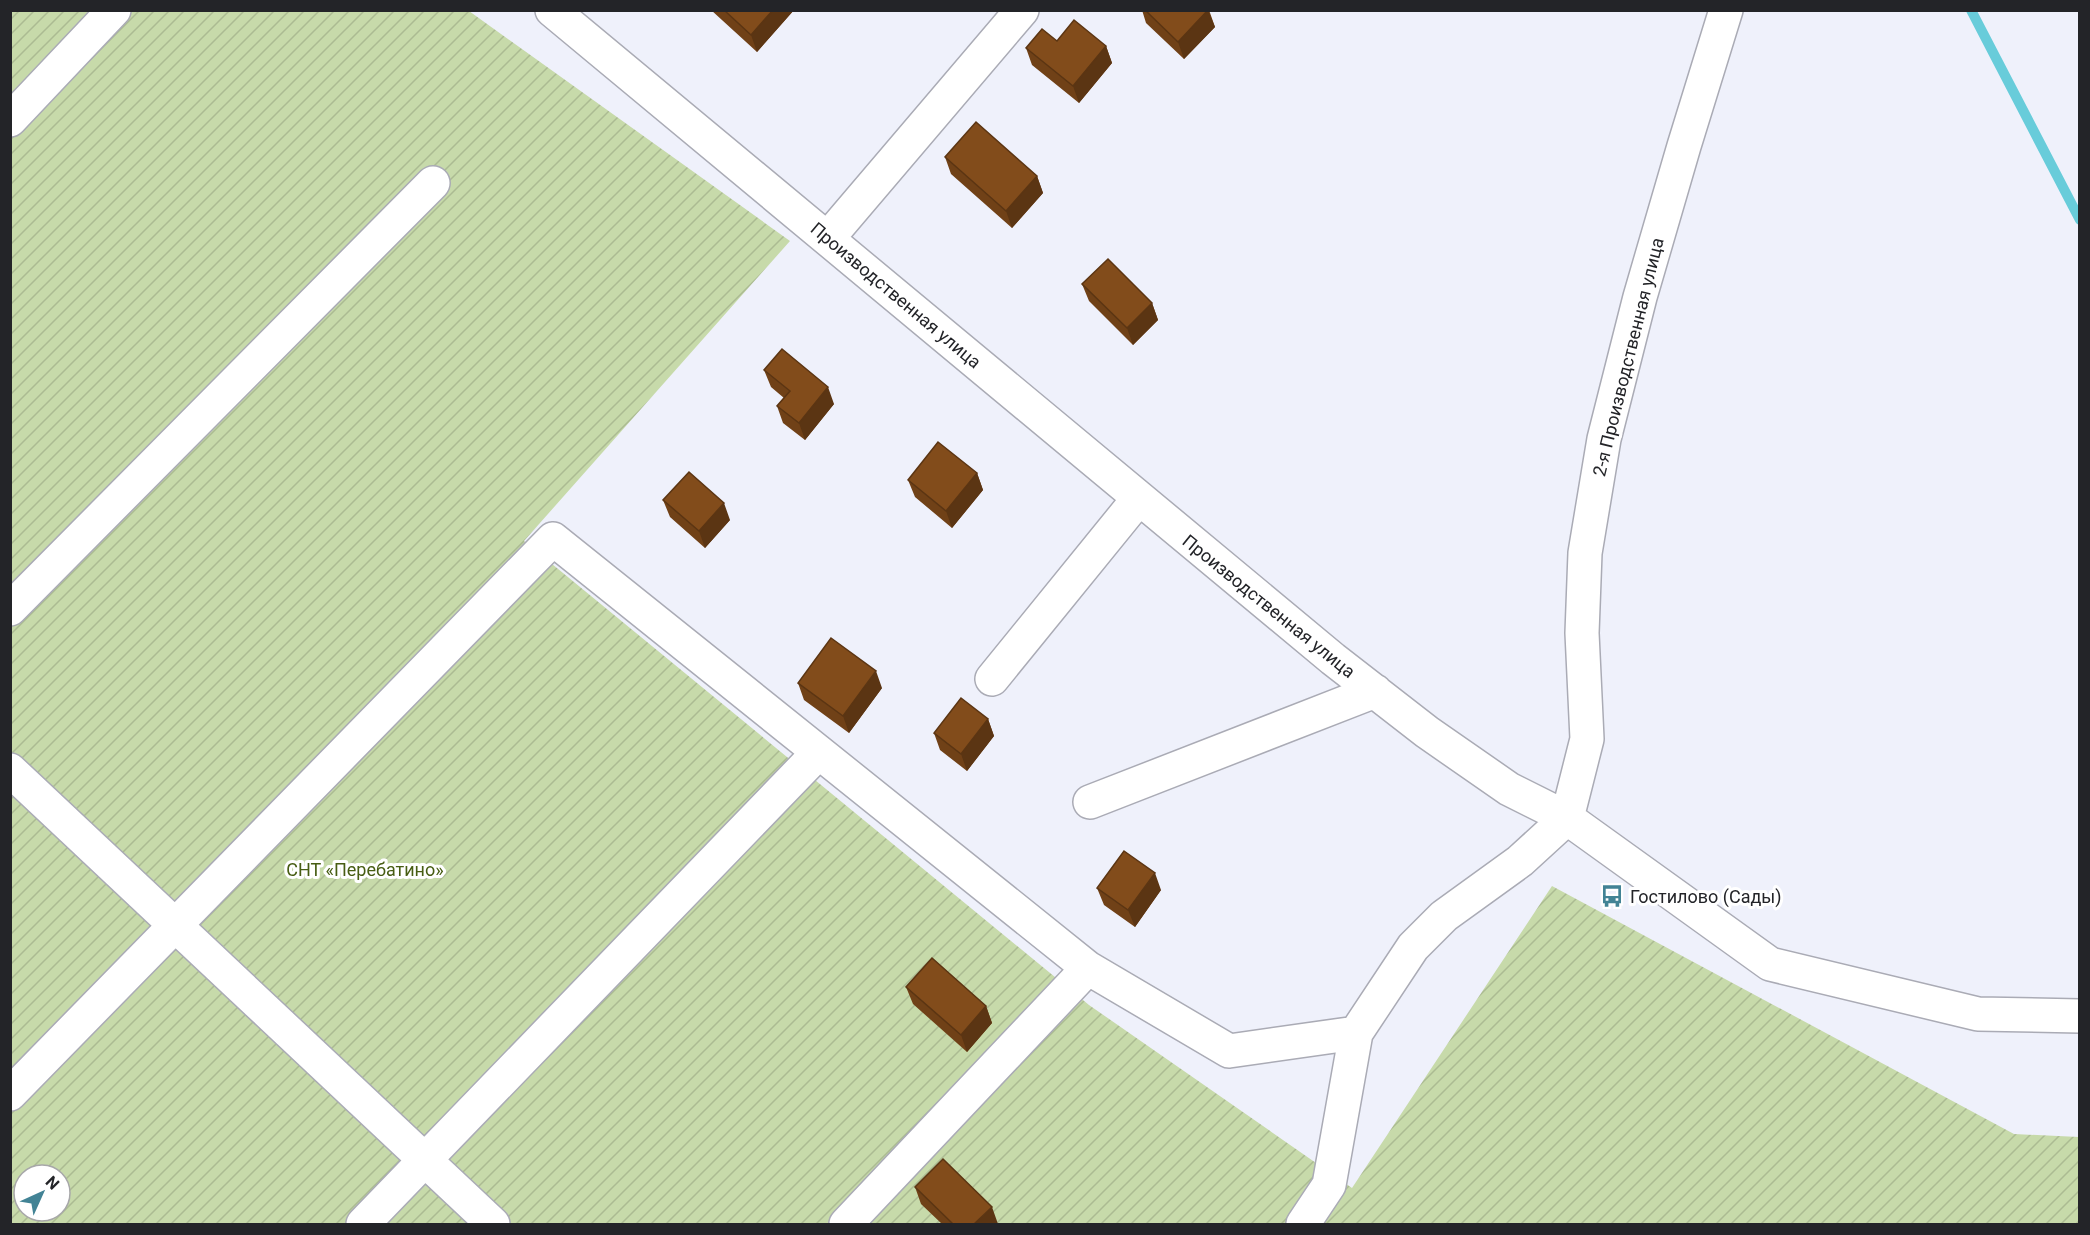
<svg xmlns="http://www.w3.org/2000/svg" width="2090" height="1235" viewBox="0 0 2090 1235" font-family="Roboto,sans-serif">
<defs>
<pattern id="garden-furrows" width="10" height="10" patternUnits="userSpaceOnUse" patternTransform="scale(1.5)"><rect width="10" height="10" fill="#c7daaa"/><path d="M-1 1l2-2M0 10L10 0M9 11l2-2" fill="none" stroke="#abbb92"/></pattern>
</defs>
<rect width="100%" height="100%" fill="#eff1fb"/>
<path fill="url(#garden-furrows)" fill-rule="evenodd" d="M 10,11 L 469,11 L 790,241 L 524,541 L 1089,1005 L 1352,1188 L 1552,886 L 2014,1134 L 2079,1137 L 2079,1224 L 11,1224 ZM 24,1175 L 60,1175 L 60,1211 L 24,1211 Z"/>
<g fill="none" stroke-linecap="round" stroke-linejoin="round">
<path stroke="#68ccda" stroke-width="10" d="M 1971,10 L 2080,220"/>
<g stroke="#aaabb5" stroke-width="36">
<path id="minor" d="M 552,10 L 1333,659 L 1427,732 L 1509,789 L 1567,818 L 1770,964 L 1978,1014 L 2080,1016
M 10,120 L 114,10
M 828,238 L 1022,10
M 10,609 L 433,183
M 992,679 L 1139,498
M 10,770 L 493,1224
M 1090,802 L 1375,691
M 1567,818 L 1587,739 L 1582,633 L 1585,553 L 1604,439 L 1640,297 L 1684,146 L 1726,10
M 10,1094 L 553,539 L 1088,968 L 1229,1051 L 1356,1033
M 363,1224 L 818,753
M 846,1224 L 1088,968
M 1303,1224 L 1329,1185 L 1356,1033 L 1413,947 L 1444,916 L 1520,861 L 1567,818"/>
</g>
<use href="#minor" stroke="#fff" stroke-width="33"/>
</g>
<path fill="#704117" d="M 711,10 L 794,10 L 757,52 Z
M 1142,10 L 1209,10 L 1215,27 L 1184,59 L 1146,23 Z
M 1057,41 L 1106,46 L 1112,63 L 1079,103 L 1032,65 L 1026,48 Z
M 945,157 L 1037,176 L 1043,193 L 1012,228 L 951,174 Z
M 1082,284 L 1152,303 L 1158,320 L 1133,345 L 1089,301 Z
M 764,370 L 834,404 L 805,440 L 783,423 L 777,406 L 784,398 L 771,387 Z
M 977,473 L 983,490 L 952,528 L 915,497 L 908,480 Z
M 663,500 L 730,520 L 705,548 L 670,517 Z
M 798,683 L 882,688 L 849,733 L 804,700 Z
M 988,719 L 994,736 L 967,771 L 940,750 L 934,733 Z
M 1097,888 L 1161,890 L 1135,927 L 1104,905 Z
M 906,987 L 986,1006 L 992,1023 L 967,1052 L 913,1004 Z
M 915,1187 L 998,1224 L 942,1224 L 921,1204 Z"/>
<path fill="#5b3513" d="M 773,10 L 794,10 L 757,52 L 751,35 Z
M 1208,10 L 1215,27 L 1184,59 L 1178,42 Z
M 1106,46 L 1112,63 L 1079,103 L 1073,86 Z
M 1037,176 L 1043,193 L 1012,228 L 1006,211 Z
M 1152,303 L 1158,320 L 1133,345 L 1127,328 Z
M 828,387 L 834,404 L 805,440 L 799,423 Z
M 977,473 L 983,490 L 952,528 L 946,511 Z
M 724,503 L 730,520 L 705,548 L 699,531 Z
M 876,671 L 882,688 L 849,733 L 843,716 Z
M 988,719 L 994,736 L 967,771 L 961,754 Z
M 1155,873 L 1161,890 L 1135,927 L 1128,910 Z
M 986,1006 L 992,1023 L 967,1052 L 961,1035 Z
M 992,1207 L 998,1224 L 974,1224 Z"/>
<path fill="#824c1b" stroke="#5b3513" stroke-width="1.5" d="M 724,10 L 773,10 L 751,35 Z
M 1145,10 L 1208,10 L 1178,42 Z
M 1074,20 L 1106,46 L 1073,86 L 1026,48 L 1042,29 L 1057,41 Z
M 976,122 L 1037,176 L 1006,211 L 945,157 Z
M 1108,259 L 1152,303 L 1127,328 L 1082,284 Z
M 782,349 L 828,387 L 799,423 L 777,406 L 790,391 L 764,370 Z
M 938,442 L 977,473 L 946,511 L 908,480 Z
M 689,472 L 724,503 L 699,531 L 663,500 Z
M 831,638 L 876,671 L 843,716 L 798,683 Z
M 961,698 L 988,719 L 961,754 L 934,733 Z
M 1124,851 L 1155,873 L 1128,910 L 1097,888 Z
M 932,958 L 986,1006 L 961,1035 L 906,987 Z
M 943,1159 L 992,1207 L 974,1224 L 953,1224 L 915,1187 Z"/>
<defs>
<g id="bus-bare" transform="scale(1.8)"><path d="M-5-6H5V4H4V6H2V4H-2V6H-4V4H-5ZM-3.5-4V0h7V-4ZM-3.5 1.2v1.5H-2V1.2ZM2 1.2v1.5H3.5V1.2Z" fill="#428395" stroke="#fff" stroke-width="2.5" paint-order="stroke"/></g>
</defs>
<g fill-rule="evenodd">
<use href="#bus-bare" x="1612" y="896"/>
</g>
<g text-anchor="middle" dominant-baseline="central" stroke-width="6" stroke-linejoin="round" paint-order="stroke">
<g font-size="18" fill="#232428" stroke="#fff">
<text transform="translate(896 295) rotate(40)">Производственная улица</text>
<text transform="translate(1628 357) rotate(-76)">2-я Производственная улица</text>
<text transform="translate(1269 606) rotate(39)">Производственная улица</text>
</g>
<g font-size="18" fill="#475d13" stroke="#fff">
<text x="365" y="869">СНТ «Перебатино»</text>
</g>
<g font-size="18" fill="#232428" stroke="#fff" text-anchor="start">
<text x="1630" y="896">Гостилово (Сады)</text>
</g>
</g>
<rect width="2090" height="1235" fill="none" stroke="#232428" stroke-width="24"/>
<g transform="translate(42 1193) rotate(45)"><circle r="28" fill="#ffffff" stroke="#a7a7a9" stroke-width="1.5"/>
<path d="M0-4.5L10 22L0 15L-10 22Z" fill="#428395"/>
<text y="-9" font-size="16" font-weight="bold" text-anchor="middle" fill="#232428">N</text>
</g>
</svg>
